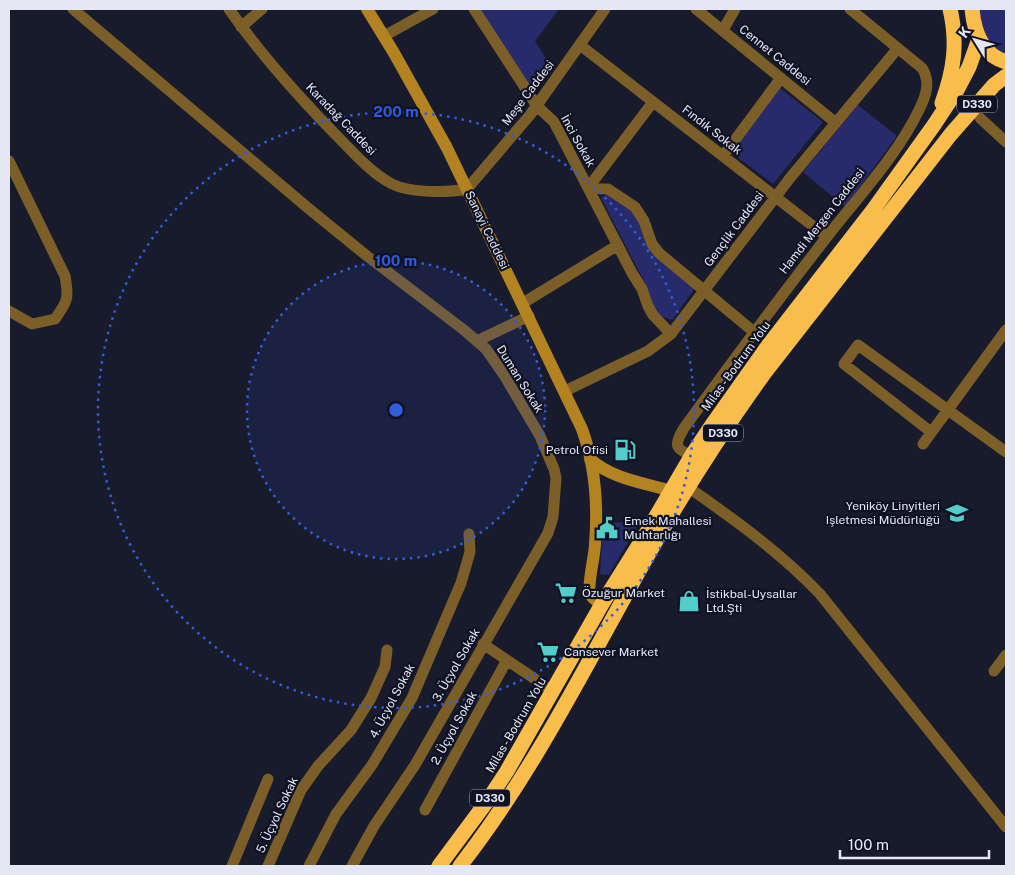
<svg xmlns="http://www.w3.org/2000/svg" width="1015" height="875" viewBox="0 0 1015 875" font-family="'Public Sans',sans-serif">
<rect width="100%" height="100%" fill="#181b2c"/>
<path fill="#272b6b" d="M 480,9 L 559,9 L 535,41 L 553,70 L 534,94 Z
M 978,9 L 1006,9 L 1006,55 C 983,41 984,34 978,9 Z
M 780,88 L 823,122 L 773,184 L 732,153 Z
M 858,105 L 897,136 L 845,207 L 803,172 Z
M 608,193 C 621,202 633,209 640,224 C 644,231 643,239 648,246 L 695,288 L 672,320 L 663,317 L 656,311 L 644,281 L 601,198 Z
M 603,522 L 639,523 L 609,575 L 600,574 Z"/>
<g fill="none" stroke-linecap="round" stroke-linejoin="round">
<path stroke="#7c5e28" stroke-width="11" d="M 73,9 L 308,208 L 367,256 L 464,330 L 486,349 L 504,375 L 540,436 L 554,469 L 556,478 L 553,517 L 548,533 L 415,765 L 374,826 L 352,866
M 229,9 C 261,55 298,96 337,136 C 354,153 371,173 392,184 C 410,193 447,193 467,189 L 530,115 L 605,9
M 474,9 L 537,106 L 554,122 L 632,273 L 642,289 L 648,306 L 653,315 L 671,334
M 696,9 L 836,123
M 241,27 L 262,9
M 723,30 L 735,9
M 384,36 L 433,9
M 580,45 L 827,237
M 980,118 L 1006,142
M 723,156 L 781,78
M 9,161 L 65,276 C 69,298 68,301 55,319 L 32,324 L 9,311
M 588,188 L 608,189 L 635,207 L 644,221 L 652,244 L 659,253 L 754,332
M 588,188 L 653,102
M 523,303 L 618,245
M 477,341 L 529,316
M 565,391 L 648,351 L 671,334 L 790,178 L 898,48
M 931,432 L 844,364 L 858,345 L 1006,452
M 923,444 L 1006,330
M 692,455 C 673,449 675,444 684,428 C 732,362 780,297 830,233 C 860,195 898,154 919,110 C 926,96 931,82 922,68 L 850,9
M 688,487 C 735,520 781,553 820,594 L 1006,827
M 483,644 L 553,691
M 994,671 L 1006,655
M 425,810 L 507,660
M 232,866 L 268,779
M 268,866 L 301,790 L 318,766 L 351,730 L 371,698 L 385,667 L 387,650
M 309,866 L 336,814 L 372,765 L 412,698 L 461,583 L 470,552 L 469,534"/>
<path stroke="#b38221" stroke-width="12" d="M 367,9 L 394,53 L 447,148 L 582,429 C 595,465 598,506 595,544 C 595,555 587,585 590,594 C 592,599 597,601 602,604
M 590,459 C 612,479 644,483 672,491"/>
<path stroke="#f9bd4c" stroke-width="15" d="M 972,9 C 974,31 982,55 1006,62
M 942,103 C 954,70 958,43 950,9
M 439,866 L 488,800 L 507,771 L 602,604 L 647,532 L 692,455 L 714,422 L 767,347 L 873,210 L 934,125 L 957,90 L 969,67 L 979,39
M 460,866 C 535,770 589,659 649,553 C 684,491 722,432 763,375 L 951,134 L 994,85 L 1006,76"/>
</g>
<circle cx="396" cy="410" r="149" fill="#315ddb" fill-opacity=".12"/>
<g fill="none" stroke="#315ddb" stroke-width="2.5" stroke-dasharray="2.5 5">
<circle cx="396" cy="410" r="149"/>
<circle cx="396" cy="410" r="298"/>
</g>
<defs>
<g id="fuel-bare" transform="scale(1.725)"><path d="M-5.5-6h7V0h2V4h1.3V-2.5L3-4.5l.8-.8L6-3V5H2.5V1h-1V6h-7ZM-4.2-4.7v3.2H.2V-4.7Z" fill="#53cdc9" stroke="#0f1222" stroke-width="2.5" paint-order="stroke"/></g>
<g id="school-bare" transform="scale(1.725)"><path d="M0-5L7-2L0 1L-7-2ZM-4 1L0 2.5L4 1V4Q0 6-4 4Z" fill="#53cdc9" stroke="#0f1222" stroke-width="2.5" paint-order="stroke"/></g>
<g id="civic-bare" transform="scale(1.725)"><path d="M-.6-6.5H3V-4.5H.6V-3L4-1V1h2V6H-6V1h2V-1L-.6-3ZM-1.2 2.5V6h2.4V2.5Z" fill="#53cdc9" stroke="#0f1222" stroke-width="2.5" paint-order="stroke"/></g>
<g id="supermarket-bare" transform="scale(1.725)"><path d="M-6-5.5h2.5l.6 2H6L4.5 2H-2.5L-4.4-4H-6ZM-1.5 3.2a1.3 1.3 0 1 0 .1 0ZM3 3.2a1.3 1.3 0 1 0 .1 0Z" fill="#53cdc9" stroke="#0f1222" stroke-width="2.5" paint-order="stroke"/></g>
<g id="shop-bare" transform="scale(1.725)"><path d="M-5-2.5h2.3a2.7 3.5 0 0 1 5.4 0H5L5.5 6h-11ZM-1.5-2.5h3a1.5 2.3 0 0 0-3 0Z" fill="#53cdc9" stroke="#0f1222" stroke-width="2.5" paint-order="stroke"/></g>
</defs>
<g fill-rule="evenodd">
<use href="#fuel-bare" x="625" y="450"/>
<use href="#school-bare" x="957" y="513"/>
<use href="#civic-bare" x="607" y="528"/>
<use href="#supermarket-bare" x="566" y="593"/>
<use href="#shop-bare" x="689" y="601"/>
<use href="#supermarket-bare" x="548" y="652"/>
</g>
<g text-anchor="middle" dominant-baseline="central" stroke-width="4.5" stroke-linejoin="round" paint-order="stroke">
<g fill="#0f1222" stroke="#a5a8b5" stroke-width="1">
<rect x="957" y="95.5" width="40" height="17" rx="4"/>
<rect x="703" y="424.5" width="40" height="17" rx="4"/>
<rect x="470" y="789.5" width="40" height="17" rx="4"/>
</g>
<g font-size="11" font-weight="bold" fill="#e5e8f4">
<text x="977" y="104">D330</text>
<text x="723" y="433">D330</text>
<text x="490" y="798">D330</text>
</g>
<g font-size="12" fill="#e5e8f4" stroke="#0f1222">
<text transform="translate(775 55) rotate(39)">Cennet Caddesi</text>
<text transform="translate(528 93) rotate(-53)">Meşe Caddesi</text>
<text transform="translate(341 119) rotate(46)">Karadağ Caddesi</text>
<text transform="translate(712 130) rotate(38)">Fındık Sokak</text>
<text transform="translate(578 141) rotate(61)">İnci Sokak</text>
<text transform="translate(822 221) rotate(-52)">Hamdi Mergen Caddesi</text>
<text transform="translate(734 229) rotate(-53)">Gençlik Caddesi</text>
<text transform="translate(487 230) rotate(64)">Sanayi Caddesi</text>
<text transform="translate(736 366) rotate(-54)">Milas - Bodrum Yolu</text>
<text transform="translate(520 379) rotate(58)">Duman Sokak</text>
<text transform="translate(456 665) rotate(-60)">3. Üçyol Sokak</text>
<text transform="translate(392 701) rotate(-62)">4. Üçyol Sokak</text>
<text transform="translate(516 725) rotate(-60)">Milas - Bodrum Yolu</text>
<text transform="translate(454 728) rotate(-61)">2. Üçyol Sokak</text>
<text transform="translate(277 815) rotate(-65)">5. Üçyol Sokak</text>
</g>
<g font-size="12" fill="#e5e8f4" stroke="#0f1222" text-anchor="start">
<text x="608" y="450" text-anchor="end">Petrol Ofisi</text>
<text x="940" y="506" text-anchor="end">Yeniköy Linyitleri<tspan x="940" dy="14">Işletmesi Müdürlüğü</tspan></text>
<text x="624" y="521">Emek Mahallesi<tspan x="624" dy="14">Muhtarlığı</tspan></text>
<text x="582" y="593">Özuğur Market</text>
<text x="706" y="594">İstikbal-Uysallar<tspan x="706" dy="14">Ltd.Şti</tspan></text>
<text x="564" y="652">Cansever Market</text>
</g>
</g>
<circle cx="396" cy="410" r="8" fill="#315ddb" stroke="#0f1222" stroke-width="2.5"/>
<g font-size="15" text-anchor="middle" font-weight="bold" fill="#315ddb" stroke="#0f1222" stroke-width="4.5" stroke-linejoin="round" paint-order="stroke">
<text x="396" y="117">200 m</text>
<text x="396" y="266">100 m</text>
</g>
<rect width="1015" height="875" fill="none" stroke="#e5e8f4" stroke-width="20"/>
<g transform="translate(975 40) rotate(307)" stroke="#0f1222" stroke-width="4" paint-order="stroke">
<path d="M0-4L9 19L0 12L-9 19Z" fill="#e5e8f4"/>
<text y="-8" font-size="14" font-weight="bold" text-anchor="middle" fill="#e5e8f4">K</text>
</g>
<path d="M840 850v8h149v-8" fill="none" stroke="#e5e8f4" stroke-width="2.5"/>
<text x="848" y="850" font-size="15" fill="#e5e8f4" stroke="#0f1222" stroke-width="4" paint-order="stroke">100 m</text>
</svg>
